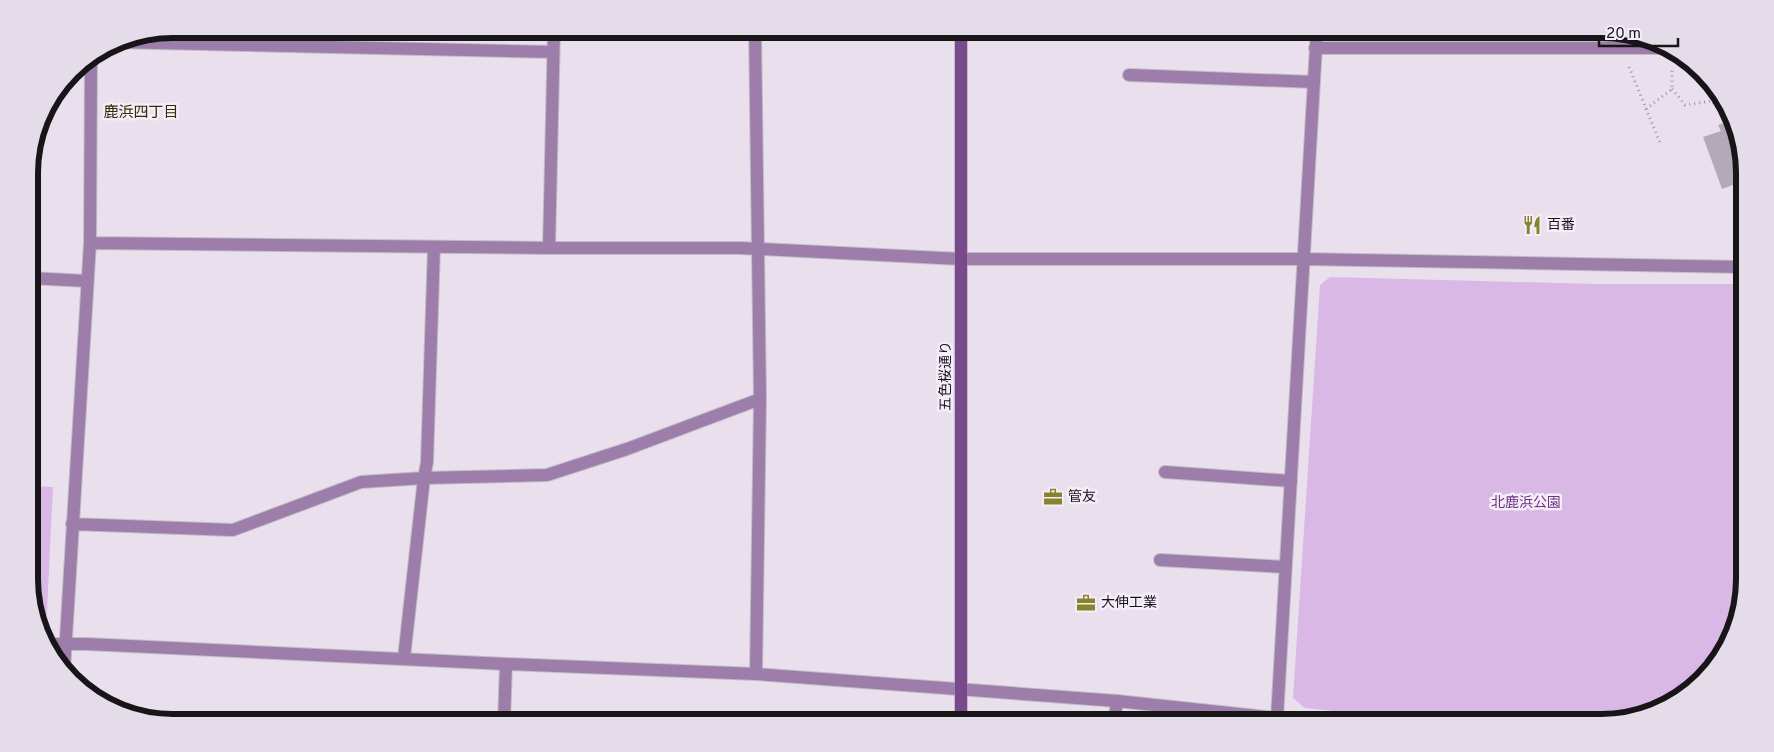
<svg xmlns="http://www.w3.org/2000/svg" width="1774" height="752" viewBox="0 0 1774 752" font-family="Overpass,'Noto Sans JP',sans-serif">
<rect width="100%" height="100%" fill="#e9dfed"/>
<path fill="#d9b8e5" d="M 1330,277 L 1596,284 L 1744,284 L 1745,579 L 1734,634 L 1689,694 L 1610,723 L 1450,723 L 1305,708 L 1293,698 L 1320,285 Z
M 30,486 L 53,487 L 46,631 L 44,631 L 30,598 Z"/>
<path fill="#b3aab7" d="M 1730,121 L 1744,154 L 1744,181 L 1722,189 L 1703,137 L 1721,131 L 1718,125 Z
M 826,714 L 920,721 L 920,723 L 825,723 Z"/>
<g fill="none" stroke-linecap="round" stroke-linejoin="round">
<g stroke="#c3bbc7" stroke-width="14">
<path id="lane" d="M 1129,75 L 1314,82
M 1165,472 L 1291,481
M 1160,560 L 1285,567
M 1114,723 L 1117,701
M 1220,723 L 1221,712"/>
</g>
<g stroke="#c3bbc7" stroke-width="14">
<path id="street" d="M 755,29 L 760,399 L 756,674
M 114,42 L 553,52
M 1315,48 L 1667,48
M 90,243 L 549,248 L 740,248 L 961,259 L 1303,259 L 1744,267
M 549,248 L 554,29
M 29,278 L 87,281
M 72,524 L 233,530 L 361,482 L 424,478 L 547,475 L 627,449 L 760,399
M 49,644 L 87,644 L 506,664 L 756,674 L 1117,701 L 1324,723
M 404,658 L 424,478 L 427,462 L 434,247
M 64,671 L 90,243 L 91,57
M 1277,718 L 1317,29
M 504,723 L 506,664"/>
</g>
<g stroke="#c3bbc7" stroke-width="14">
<path id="secondary" d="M 961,29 L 961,723"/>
</g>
<path stroke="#9f98a2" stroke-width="3" stroke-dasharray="1 4" stroke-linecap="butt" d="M 1629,67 L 1660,143
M 1672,89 L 1685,105 L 1712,101 L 1726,117
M 1646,109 L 1672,89 L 1672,67"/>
<use href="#lane" stroke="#9d7da9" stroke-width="12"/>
<use href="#street" stroke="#9d7da9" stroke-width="12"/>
<use href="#secondary" stroke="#794a8b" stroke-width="12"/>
</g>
<defs>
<g id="restaurant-bare" transform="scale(1.5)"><path d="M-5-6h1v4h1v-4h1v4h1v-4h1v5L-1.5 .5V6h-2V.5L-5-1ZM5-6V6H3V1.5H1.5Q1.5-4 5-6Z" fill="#88842d" stroke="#f6edfa" stroke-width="2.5" paint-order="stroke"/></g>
<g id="office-bare" transform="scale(1.5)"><path d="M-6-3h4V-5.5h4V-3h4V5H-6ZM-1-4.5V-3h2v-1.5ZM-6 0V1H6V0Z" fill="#88842d" stroke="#f6edfa" stroke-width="2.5" paint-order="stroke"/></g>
</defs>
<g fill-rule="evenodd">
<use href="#restaurant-bare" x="1532" y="225"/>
<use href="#office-bare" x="1053" y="497"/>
<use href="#office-bare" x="1086" y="603"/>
</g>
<g text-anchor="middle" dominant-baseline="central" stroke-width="5" stroke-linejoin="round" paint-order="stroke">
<g font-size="14" fill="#181519" stroke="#f6edfa" text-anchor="start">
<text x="1547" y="225">百番</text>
<text x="1068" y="497">管友</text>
<text x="1101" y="603">大伸工業</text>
</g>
<g font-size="14" fill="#181519" stroke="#f6edfa">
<text transform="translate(946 376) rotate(-90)">五色桜通り</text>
</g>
<g font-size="14" fill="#6e3483" stroke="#f6edfa">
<text x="1526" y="503">北鹿浜公園</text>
</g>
<g font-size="15" fill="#2f2d02" stroke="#f6edfa">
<text x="141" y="113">鹿浜四丁目</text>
</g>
</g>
<path d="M0 0H1774V752H0ZM173 38H1601A135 135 0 0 1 1736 173V579A135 135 0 0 1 1601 714H173A135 135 0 0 1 38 579V173A135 135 0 0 1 173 38Z" fill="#e4dce8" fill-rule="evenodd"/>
<path fill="none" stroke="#181519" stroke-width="6" d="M173 38H1601A135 135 0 0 1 1736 173V579A135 135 0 0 1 1601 714H173A135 135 0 0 1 38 579V173A135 135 0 0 1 173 38Z"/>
<path d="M1599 38v8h79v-8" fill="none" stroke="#181519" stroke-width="2.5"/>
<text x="1606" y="38" font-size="15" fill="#181519" stroke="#f6edfa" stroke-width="4" paint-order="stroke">20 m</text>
</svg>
